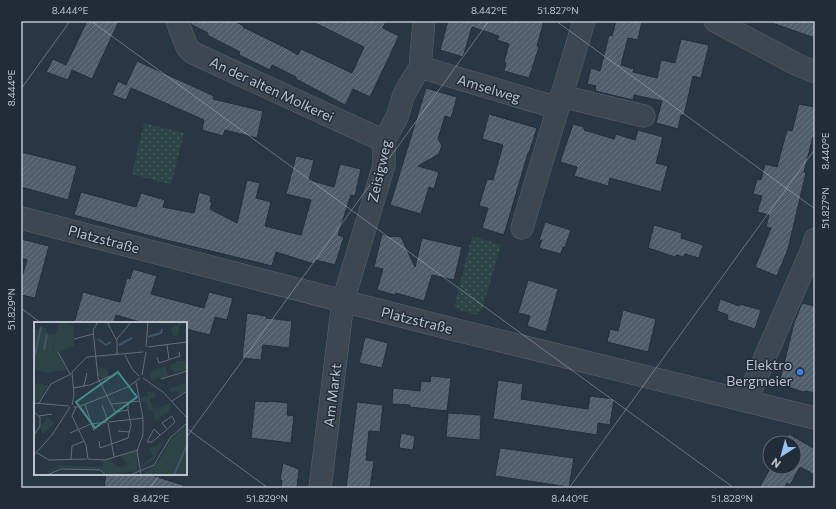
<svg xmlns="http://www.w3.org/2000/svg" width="836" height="509" viewBox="0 0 836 509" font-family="Commissioner,sans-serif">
<defs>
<pattern id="grass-dots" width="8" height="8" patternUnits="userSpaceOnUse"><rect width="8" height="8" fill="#2c4445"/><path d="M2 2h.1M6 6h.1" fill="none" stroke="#495d5f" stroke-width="1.8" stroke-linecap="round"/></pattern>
<pattern id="building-hatch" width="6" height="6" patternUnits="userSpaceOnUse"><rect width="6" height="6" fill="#505d6b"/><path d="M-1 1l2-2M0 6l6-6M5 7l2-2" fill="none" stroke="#67737f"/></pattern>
</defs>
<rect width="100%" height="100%" fill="#293643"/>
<path fill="url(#grass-dots)" d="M 144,123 L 184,133 L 171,185 L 132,174 Z
M 472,236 L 501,245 L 484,303 L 481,310 L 477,315 L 454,308 Z"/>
<path fill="url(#building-hatch)" stroke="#242e3a" d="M 87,21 L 119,21 L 92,79 L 72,70 L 68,80 L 46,72 L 53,59 L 66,65 Z
M 190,21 L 234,21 L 244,26 L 243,27 L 288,49 L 298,55 L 301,49 L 352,73 L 364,47 L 311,21 L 386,21 L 383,28 L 399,36 L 370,97 L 353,89 L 345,105 L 296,79 L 296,77 L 272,65 L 270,70 L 239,55 L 240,52 L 207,35 L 208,33 L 192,25 Z
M 448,21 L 544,21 L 537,46 L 539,47 L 529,78 L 504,71 L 506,63 L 504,62 L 509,44 L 497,40 L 499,36 L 472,27 L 463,57 L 440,50 Z
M 616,21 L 642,21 L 638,40 L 628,38 L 621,65 L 634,69 L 633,72 L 657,78 L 661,60 L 675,63 L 681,39 L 709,45 L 701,78 L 693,76 L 684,115 L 681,115 L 678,129 L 656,123 L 662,101 L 634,95 L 633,100 L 595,91 L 596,86 L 587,84 L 591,68 L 600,71 L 609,35 L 612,36 Z
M 773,21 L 815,21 L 815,38 L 772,23 Z
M 137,61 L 214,96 L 213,99 L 263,111 L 257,138 L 225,130 L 223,136 L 202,130 L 204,120 L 131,88 L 126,100 L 112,95 L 118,81 L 126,85 Z
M 426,88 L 457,97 L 451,118 L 445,116 L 438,139 L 442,145 L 439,154 L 418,166 L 439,172 L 434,189 L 429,187 L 421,214 L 390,205 Z
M 799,104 L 815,107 L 815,138 L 813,137 L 804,172 L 806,173 L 788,249 L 777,276 L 755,267 L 771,228 L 766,227 L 769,215 L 757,212 L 762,196 L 753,194 L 757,179 L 761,180 L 765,164 L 777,167 L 787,130 L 792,131 Z
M 489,114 L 537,128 L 529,153 L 528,153 L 504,235 L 482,228 L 488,208 L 479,206 L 487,179 L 493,180 L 503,145 L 482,139 Z
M 573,124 L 584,127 L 584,130 L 614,139 L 616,134 L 635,140 L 638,130 L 663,137 L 656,163 L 668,166 L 661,192 L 610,178 L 608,186 L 574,176 L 577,167 L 560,162 Z
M 21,152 L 77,166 L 68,200 L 21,187 Z
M 296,156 L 314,160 L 309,180 L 334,187 L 340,164 L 361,169 L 355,196 L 351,195 L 338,235 L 344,237 L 335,265 L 316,260 L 314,264 L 276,252 L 272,266 L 162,239 L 74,215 L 81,192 L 136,207 L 141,193 L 165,200 L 163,207 L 194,213 L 199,192 L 211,196 L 210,202 L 212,202 L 210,209 L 237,223 L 247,180 L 260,183 L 256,198 L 271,202 L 265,226 L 301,235 L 311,200 L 286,194 Z
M 545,222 L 571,230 L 565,247 L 563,247 L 561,254 L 539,248 L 542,240 L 539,240 Z
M 654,225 L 682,233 L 681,238 L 703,245 L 699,258 L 685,254 L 684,257 L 676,255 L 675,257 L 648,248 Z
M 382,234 L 392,237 L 394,236 L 401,237 L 415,267 L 422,238 L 462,247 L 454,280 L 432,275 L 424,301 L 396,293 L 395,295 L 377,290 L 383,269 L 374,267 Z
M 21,239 L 49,246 L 35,298 L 21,295 L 21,280 L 27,260 L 21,258 Z
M 133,269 L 157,276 L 151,294 L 204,308 L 209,292 L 233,298 L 227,320 L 215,317 L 210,335 L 186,329 L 186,323 L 143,323 L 116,315 L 114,323 L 74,323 L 83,292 L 120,302 L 127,278 L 130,279 Z
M 528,280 L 558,289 L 546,332 L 527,326 L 530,316 L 518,313 Z
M 720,299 L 739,306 L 740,304 L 761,310 L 755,329 L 727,320 L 728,315 L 717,311 Z
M 802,303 L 815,306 L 815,393 L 805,391 L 803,392 L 779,384 L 794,323 Z
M 623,310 L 656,319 L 648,352 L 607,342 L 610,329 L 618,331 Z
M 247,313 L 266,316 L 266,318 L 292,321 L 289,348 L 263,345 L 261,360 L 242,358 Z
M 365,337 L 388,343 L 382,368 L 359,363 Z
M 431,376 L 451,378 L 447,411 L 410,407 L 410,405 L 392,404 L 393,388 L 420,391 L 421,381 L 430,382 Z
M 498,380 L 523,384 L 521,399 L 588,409 L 590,396 L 614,399 L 610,425 L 598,423 L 597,435 L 493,419 Z
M 255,401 L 269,402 L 269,401 L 288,403 L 287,415 L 294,416 L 291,443 L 251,438 Z
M 357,402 L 383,405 L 380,432 L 369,431 L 366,460 L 374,461 L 370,488 L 346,488 Z
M 448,413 L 481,415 L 480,440 L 446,437 Z
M 401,433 L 415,436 L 413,450 L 399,448 Z
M 789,434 L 815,449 L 815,475 L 800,467 L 790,485 L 787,483 L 784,488 L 759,488 L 771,467 L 794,467 L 794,443 L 784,443 Z
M 500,448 L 574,458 L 569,487 L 495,476 Z
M 283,463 L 299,469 L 297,488 L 281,488 L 282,480 L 280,480 Z
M 106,474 L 148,474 L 183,485 L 183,488 L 104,488 Z"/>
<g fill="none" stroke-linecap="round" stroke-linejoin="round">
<g stroke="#5c6570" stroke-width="23">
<path id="minor" d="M 177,21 L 187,47 L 193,53 L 384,141
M 715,21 L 796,64 L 815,72
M 420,67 L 558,108
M 561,96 L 644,116
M 21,218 L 452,329 L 815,418
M 522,228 L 584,21
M 746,401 L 813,247 L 815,239
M 320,488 L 343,301 L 384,165 L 384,141 L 397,117 L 404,94 L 420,67 L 424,21"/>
</g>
<use href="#minor" stroke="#3d4752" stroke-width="22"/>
</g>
<path fill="none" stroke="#bbc2cc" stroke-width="1" stroke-opacity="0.45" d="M 91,21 L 734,488M 556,21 L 815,209M 21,89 L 70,21M 21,308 L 41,323M 186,428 L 268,488M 186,438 L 489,21M 150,488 L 160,474M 569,488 L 815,149"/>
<circle fill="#3f7fe0" stroke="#222c38" stroke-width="1.5" cx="800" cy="372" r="4"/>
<g text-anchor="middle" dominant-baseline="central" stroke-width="3" stroke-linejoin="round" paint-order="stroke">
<g font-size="14" fill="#bbc2cc" stroke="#222c38">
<text transform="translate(489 88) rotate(17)">Amselweg</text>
<text transform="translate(272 89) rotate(25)">An der alten Molkerei</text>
<text transform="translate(379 171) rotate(-77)">Zeisigweg</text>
<text transform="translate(104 239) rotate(15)">Platzstraße</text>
<text transform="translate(417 320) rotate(14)">Platzstraße</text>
<text transform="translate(332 395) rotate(-83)">Am Markt</text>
</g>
<g font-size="14" fill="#bbc2cc" stroke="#222c38" text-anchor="end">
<text x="792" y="364">Elektro<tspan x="792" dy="16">Bergmeier</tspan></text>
</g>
</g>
<g transform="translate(34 322)">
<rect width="153" height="153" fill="#293643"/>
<path d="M 143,0 L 153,0 L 145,4 L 145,13 L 139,14 L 137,6 L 144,2 ZM 7,6 L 21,16 L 18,29 L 24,30 L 33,48 L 14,51 L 0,47 L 0,8 ZM 144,39 L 151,39 L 153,48 L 140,51 L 136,43 ZM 131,45 L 134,54 L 126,57 L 125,55 L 118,60 L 116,50 ZM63.5 51a5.5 5.5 0 1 1 11 0a5.5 5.5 0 1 1-11 0ZM 151,61 L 153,68 L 146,72 L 142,69 L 138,71 L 134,67 ZM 113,70 L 120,70 L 122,74 L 116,77 L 119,87 L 137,81 L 135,89 L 122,99 L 118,88 L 114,88 L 112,79 L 107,80 L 106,76 L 115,74 ZM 12,94 L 20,101 L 9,112 L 6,105 L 12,99 ZM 153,102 L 153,122 L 139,153 L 108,153 L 124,140 L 136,119 ZM 132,114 L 121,137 L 107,146 L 107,144 L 119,134 L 115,126 L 126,122 ZM 150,129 L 153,130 L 153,153 L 142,153 ZM 103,135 L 103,149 L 74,153 L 73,144 L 78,139 L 83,145 L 90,144 Z" fill="#2c4445"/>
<path d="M 26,0 L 40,4 L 40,24 L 12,36 L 11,30 L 19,29 L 21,16 L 7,6 L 1,7 L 11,5 L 14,11 L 21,13 ZM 102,129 L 103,135 L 93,141 L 86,134 ZM 77,137 L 78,139 L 74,144 L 78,149 L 74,153 L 66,148 L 27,146 L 8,153 L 25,143 L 69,145 L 69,139 Z" fill="#2c4445"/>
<path d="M 3,61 L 14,64 L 6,78 L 0,80 L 0,64 Z" fill="#2c4445"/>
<path fill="none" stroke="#40546b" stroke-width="2" d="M 114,15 L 127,11 L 128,7M 64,17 L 72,23 L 77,20M 85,23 L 98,16M 10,28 L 13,12M 1,33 L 7,5M 140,153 L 153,123"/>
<path fill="none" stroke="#636e7a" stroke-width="1" d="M 64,0 L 59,8 L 64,56 L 81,90 L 94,88 L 94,82M 73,0 L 83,19 L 83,33M 40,17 L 59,12M 83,17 L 97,0M 133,23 L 135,37M 112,25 L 114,0M 114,25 L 153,20M 24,30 L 36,52M 91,33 L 98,47 L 105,54M 123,35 L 125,41 L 146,34 L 145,30M 108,53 L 112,30M 109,56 L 129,70 L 153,96M 127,57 L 153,49M 102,60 L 109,96 L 109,113 L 103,129 L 107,153M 50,64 L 53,51M 39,66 L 56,63 L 76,54M 138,79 L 153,69M 0,81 L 35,84M 5,81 L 17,62 L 37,52M 51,82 L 60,109M 78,82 L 106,79M 38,83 L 40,74 L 38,50 L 53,35 L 109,30M 68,83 L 74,99M 39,85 L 44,85 L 94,65 L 106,56M 42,85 L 38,94 L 52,123 L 54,137M 0,90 L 6,95 L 6,104 L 0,113M 5,94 L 18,92M 75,100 L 109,96M 74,101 L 80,135M 84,109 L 96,110M 36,111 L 57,102 L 73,100M 126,113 L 120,107 L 113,120 L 118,120 L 130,110 L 141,100 L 138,94 L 128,101 L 132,106M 65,119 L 66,126 L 94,116 L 97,103 L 94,88M 3,131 L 15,138 L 53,137M 0,133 L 18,113 L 36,85M 37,137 L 38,124 L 50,119M 54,137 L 71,138 L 104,128M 13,153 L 27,147 L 66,148 L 72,153M 96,153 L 120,143 L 136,116 L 153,101"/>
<path fill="#438d8a" fill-opacity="0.15" stroke="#438d8a" stroke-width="2" d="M 84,50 L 103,75 L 61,106 L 42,80 Z"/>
<rect width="153" height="153" fill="none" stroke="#bbc2cc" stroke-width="2"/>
</g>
<rect width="836" height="509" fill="none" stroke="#222c38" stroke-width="44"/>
<g transform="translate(782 455) rotate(216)"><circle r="19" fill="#222c38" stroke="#5f6873"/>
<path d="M0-3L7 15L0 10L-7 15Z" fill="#99c1f3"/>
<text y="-6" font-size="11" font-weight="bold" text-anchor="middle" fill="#bbc2cc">N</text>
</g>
<rect x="22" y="22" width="792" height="465" fill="none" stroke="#bbc2cc" stroke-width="1.5"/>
<g font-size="10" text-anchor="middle" fill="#bbc2cc">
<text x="70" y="14">8.444°E</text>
<text x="489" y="14">8.442°E</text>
<text x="558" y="14">51.827°N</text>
<text transform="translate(11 88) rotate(-90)" y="4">8.444°E</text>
<text transform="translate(825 151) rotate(-90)" y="4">8.440°E</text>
<text transform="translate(825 208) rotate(-90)" y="4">51.827°N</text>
<text transform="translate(11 309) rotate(-90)" y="4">51.829°N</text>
<text x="151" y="502">8.442°E</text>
<text x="267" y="502">51.829°N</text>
<text x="570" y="502">8.440°E</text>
<text x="732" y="502">51.828°N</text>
</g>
</svg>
